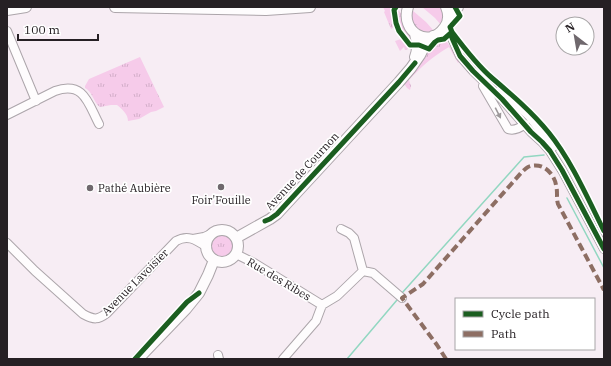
<svg xmlns="http://www.w3.org/2000/svg" width="611" height="366" viewBox="0 0 611 366" font-family="'IBM Plex Serif',serif">
<defs>
<pattern id="grass-tufts" width="24" height="20" patternUnits="userSpaceOnUse"><rect width="24" height="20" fill="#f6cbea"/><path d="M3 7l-1-3M5 7V3M7 7l1-3M15 17l-1-3M17 17v-4M19 17l1-3" fill="none" stroke="#d3aec9"/></pattern>
</defs>
<rect width="100%" height="100%" fill="#f7edf4"/>
<path fill="url(#grass-tufts)" d="M 383,7 L 389,7 L 391,9 L 394,14 L 394,20 L 396,27 L 409,47 L 407,50 L 405,50 L 404,47 L 400,51 L 395,41 L 401,39 L 394,27 L 391,29 L 384,12 L 385,11 Z
M 422,7 L 442,7 L 445,14 L 441,25 L 435,18 Z
M 397,8 L 402,15 L 415,43 L 411,44 L 399,28 L 397,24 L 395,11 Z
M 412,10 L 426,22 L 434,31 C 419,35 410,25 412,10 Z
M 440,41 L 447,42 C 451,48 456,54 460,61 L 458,63 L 449,47 C 433,56 421,67 409,80 L 411,86 L 410,90 L 407,88 L 403,82 C 410,75 416,67 422,59 C 428,53 432,44 440,41 Z
M 140,57 L 164,107 L 156,111 L 151,112 L 139,119 L 128,121 C 128,114 122,109 117,105 L 111,105 L 100,107 C 93,102 93,92 85,88 L 85,86 L 89,79 Z
M210 246a12 12 0 1 1 24 0a12 12 0 1 1-24 0Z"/>
<g fill="none" stroke-linecap="round" stroke-linejoin="round">
<path stroke="#92d7c1" stroke-width="1.5" d="M 567,198 L 604,268
M 402,293 L 524,157 L 544,155
M 347,359 L 397,300"/>
<g stroke="#aca5aa" stroke-width="10">
<path id="minor" d="M 446,25 L 460,56 L 473,71 L 502,99 L 531,132 L 542,142 L 550,151 L 562,170 L 604,249
M 7,31 L 36,101
M 483,86 L 508,129 C 514,131 520,128 525,124
M 500,90 L 529,116 L 553,147
M 7,115 L 55,91 C 84,81 88,103 99,124
M 341,229 L 349,233 L 354,238 L 363,271
M 193,239 L 204,237 L 211,234
M 7,243 L 35,271 L 83,314 C 94,320 98,320 107,313 L 176,241 C 188,234 196,240 207,247
M 236,254 L 254,263 L 322,305
M 363,271 L 373,273 L 402,298
M 218,355 L 219,359
M 283,359 L 316,321 L 322,305 L 337,296 L 363,271"/>
</g>
<g stroke="#aca5aa" stroke-width="12">
<path id="major" d="M 115,7 L 266,10 L 310,7
M 408,7 C 400,32 429,49 444,28 C 449,22 449,14 446,7
M 7,10 L 26,7
M 448,16 L 458,7
M 415,57 C 418,50 417,41 415,34
M206 246a16 16 0 1 1 32 0a16 16 0 1 1-32 0Z
M 236,238 L 270,219 L 277,214 L 399,82 L 411,68 L 420,55 L 424,47 L 433,36
M 138,359 L 186,309 L 199,293 L 208,275 L 214,260"/>
</g>
<use href="#minor" stroke="#fefcfd" stroke-width="8"/>
<use href="#major" stroke="#fefcfd" stroke-width="10"/>
<path stroke="#8d6e63" stroke-width="4" stroke-dasharray="8 4" stroke-linecap="butt" d="M 446,359 L 437,345 L 402,298 L 423,284 L 521,173 C 523,171 526,168 528,167 C 542,161 554,173 556,185 C 558,192 556,198 558,204 L 604,290"/>
<g stroke="#fff" stroke-width="8">
<path id="cycleway" d="M 396,7 L 394,10 L 396,23 L 399,31 L 410,45 L 419,45 L 429,49 L 435,42 L 438,40 L 444,39 L 452,32
M 455,7 L 460,16 L 451,26 L 450,27 L 452,32 C 464,48 477,65 492,78 C 512,95 532,112 549,133 C 571,160 588,199 604,231
M 452,38 L 460,56 L 473,71 L 502,99 L 531,132 L 542,142 L 550,151 L 562,170 L 604,249
M 265,221 L 270,219 L 277,214 L 399,82 L 415,63
M 135,359 L 187,302 L 199,293"/>
</g>
<use href="#cycleway" stroke="#1b5e20" stroke-width="5"/>
</g>
<defs><path id="oneway-solid" d="M-6-.8H1V-3.2L6.5 0L1 3.2V.8H-6Z"/></defs>
<use fill="#9d999b" href="#oneway-solid" transform="translate(498 113) rotate(63)"/>
<g fill="#6f686d" stroke="#fff" stroke-width="1.5">
<circle cx="221" cy="187" r="4"/>
<circle cx="90" cy="188" r="4"/>
</g>
<g text-anchor="middle" dominant-baseline="central" stroke-width="3.5" stroke-linejoin="round" paint-order="stroke">
<g font-size="11" fill="#262024" stroke="#fff">
<text transform="translate(302 171) rotate(-47)">Avenue de Cournon</text>
<text transform="translate(279 279) rotate(31)">Rue des Ribes</text>
<text transform="translate(135 282) rotate(-45)">Avenue Lavoisier</text>
</g>
<g font-size="11" fill="#262024" stroke="#fff" text-anchor="start">
<text x="98" y="188">Pathé Aubière</text>
<text x="221" y="200" text-anchor="middle">Foir'Fouille</text>
</g>
</g>
<rect width="611" height="366" fill="none" stroke="#262024" stroke-width="16"/>
<rect x="455" y="298" width="140" height="52" fill="#ffffff" stroke="#a8a6a7"/>
<rect x="463" y="311" width="20" height="6" fill="#1b5e20" stroke="#a8a6a7"/>
<text x="491" y="318" font-size="12" fill="#262024">Cycle path</text>
<rect x="463" y="331" width="20" height="6" fill="#8d6e63" stroke="#a8a6a7"/>
<text x="491" y="338" font-size="12" fill="#262024">Path</text>
<g transform="translate(575 36) rotate(329)"><circle r="19" fill="#ffffff" stroke="#a8a6a7"/>
<path d="M0-3L7 15L0 10L-7 15Z" fill="#6f686d"/>
<text y="-6" font-size="11" font-weight="bold" text-anchor="middle" fill="#262024">N</text>
</g>
<path d="M18 34v6h80v-6" fill="none" stroke="#262024" stroke-width="2"/>
<text x="24" y="34" font-size="12" fill="#262024" stroke="#ffffff" stroke-width="3" paint-order="stroke">100 m</text>
</svg>
